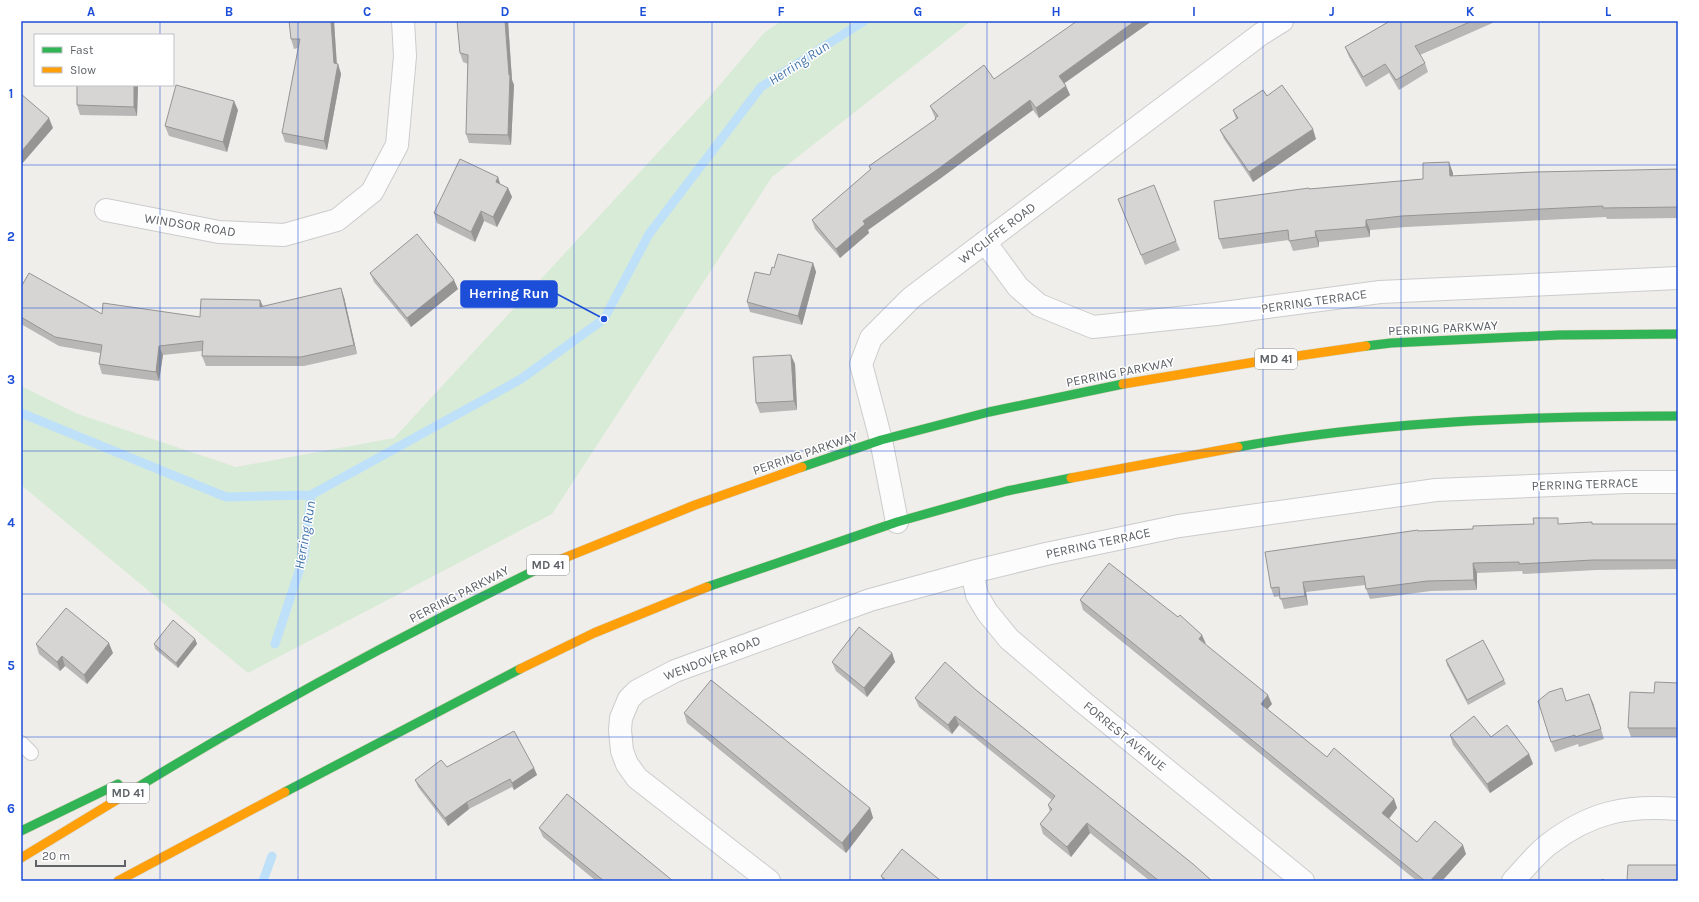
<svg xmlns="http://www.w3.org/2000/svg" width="1699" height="902" viewBox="0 0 1699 902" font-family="Karla,sans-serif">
<rect width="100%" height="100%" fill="#efeeea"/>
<path fill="#d8ebd6" d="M 781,21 L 971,21 L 772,177 L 552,514 L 248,673 L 21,485 L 21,386 L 78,414 L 236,467 L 394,438 L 712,94 L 764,33 Z"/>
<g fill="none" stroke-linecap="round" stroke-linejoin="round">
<path stroke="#bfe0f9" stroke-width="9" d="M 21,413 L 226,497 L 311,495 L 521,379 L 604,319 L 649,234 L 761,87 L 864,21
M 275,644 L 304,556 L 311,495
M 263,881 L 272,856"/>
<g stroke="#cbcccc" stroke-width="16">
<path id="lane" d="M 21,743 L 31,753"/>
</g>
<g stroke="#cbcccc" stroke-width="24">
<path id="street" d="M 106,210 L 219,232 L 284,235 L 337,220 L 372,192 L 397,145 L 405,56 L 403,21
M 985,242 L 1018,287 L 1039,305 L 1093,327 L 1216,314 L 1380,292 L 1678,278
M 897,522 L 881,440 L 861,364 L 871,338 L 911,298 L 1261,34 L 1282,21
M 972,572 L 977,595 L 987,612 L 1009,639 L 1083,702 L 1303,881
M 769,881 L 637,778 L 627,764 L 622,751 L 620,730 L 621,718 L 629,699 L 637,691 L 675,671 L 870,600 L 972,572 L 1046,554 L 1179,526 L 1436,490 L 1627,482 L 1678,482
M 1513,881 C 1524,869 1536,854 1549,844 C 1591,812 1626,805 1678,809"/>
</g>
<g stroke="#d7ceb8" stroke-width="10">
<path id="fast" d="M 1366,346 L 1391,343 L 1559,335 L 1678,334
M 1238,447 C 1383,421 1531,416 1678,416
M 802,467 L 881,440 L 989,412 L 1123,384
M 707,587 L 897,522 L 1007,491 L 1071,478
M 138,787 C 269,707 404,634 542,567
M 285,792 L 520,669
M 21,831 L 118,784"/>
</g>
<g stroke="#d7ceb8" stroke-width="10">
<path id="slow" d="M 1123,384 L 1249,363 L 1366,346
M 1071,478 L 1238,447
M 542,567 L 695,505 L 802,467
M 520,669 L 594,633 L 707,587
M 21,858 L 138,787
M 118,881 L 285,792"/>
</g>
<use href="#lane" stroke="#fdfcfc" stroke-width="14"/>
<use href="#street" stroke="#fdfcfc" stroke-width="22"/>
<use href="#fast" stroke="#30b455" stroke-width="9"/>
<use href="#slow" stroke="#ff9f0a" stroke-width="9"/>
</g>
<path fill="#b8b7b5" d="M 289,21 L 334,21 L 337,64 L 338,64 L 341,74 L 327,150 L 285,142 L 282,133 L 298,48 L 294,49 L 291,39 Z
M 457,21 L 508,21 L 512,80 L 514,85 L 511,145 L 469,143 L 466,134 L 468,64 L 463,62 L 460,53 Z
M 1390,21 L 1497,21 L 1420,55 L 1425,63 L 1428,72 L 1399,90 L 1389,73 L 1366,87 L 1349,57 L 1345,47 Z
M 994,79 L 1065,84 L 1070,95 L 1039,118 L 1033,110 L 941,178 L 868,230 L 869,233 L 840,258 L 815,229 L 812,220 L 870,170 L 869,166 L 936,120 L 930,106 Z
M 77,85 L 138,85 L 137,116 L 80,115 L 77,105 Z
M 1267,96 L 1316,139 L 1253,182 L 1224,139 L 1220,130 L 1236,119 L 1233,110 Z
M 238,110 L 227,152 L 169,136 L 165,126 Z
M 1678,169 L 1678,218 L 1607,219 L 1606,217 L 1406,227 L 1370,230 L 1370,237 L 1319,242 L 1319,247 L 1293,251 L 1289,240 L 1223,249 L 1219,239 L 1310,189 L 1423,179 L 1453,173 L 1453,176 Z
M 498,177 L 500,184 L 508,188 L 512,197 L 497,227 L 484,221 L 475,242 L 437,223 L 434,213 Z
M 1118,199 L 1176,241 L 1180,250 L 1145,265 Z
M 813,263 L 816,272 L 802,325 L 750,312 L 747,302 L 770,275 L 774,268 Z
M 370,273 L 458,289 L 411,327 L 374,282 Z
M 21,287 L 102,314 L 200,317 L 260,300 L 263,306 L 344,297 L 357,354 L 304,366 L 206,366 L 202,356 L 202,351 L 163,355 L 159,381 L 102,374 L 99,364 L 100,353 L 59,346 L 21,324 Z
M 795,364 L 797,410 L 760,413 L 756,403 Z
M 1592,522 L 1592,524 L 1678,524 L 1678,569 L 1596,570 L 1523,574 L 1522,571 L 1477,573 L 1477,590 L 1431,591 L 1370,599 L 1366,589 L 1365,585 L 1306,592 L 1308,605 L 1284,609 L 1280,596 L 1274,597 L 1271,588 L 1418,531 L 1473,529 L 1560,524 Z
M 1080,600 L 1272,704 L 1267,709 L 1327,757 L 1394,799 L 1397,808 L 1389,819 L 1417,842 L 1466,854 L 1442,881 L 1417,881 L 1083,610 Z
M 195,639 L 197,644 L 178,668 L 155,649 L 154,644 Z
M 36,644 L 113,653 L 87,684 L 65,666 L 60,671 L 39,654 Z
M 892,653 L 895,662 L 867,697 L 836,671 L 832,662 Z
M 1446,660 L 1504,680 L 1506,684 L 1468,705 L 1447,665 Z
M 1678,683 L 1678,737 L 1631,737 L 1628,728 L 1654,693 Z
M 976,690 L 1212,881 L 1150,881 L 1090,833 L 1071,857 L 1043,834 L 1040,824 L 1050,812 L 1048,805 L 1052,800 L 959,725 L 952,734 L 919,707 L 915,698 Z
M 1567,701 L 1593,703 L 1604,739 L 1579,747 L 1578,744 L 1555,752 L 1551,742 Z
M 684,713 L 870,808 L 873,818 L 846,853 L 687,723 Z
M 1450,735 L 1491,737 L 1529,754 L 1533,764 L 1490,793 L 1453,745 Z
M 447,767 L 534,768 L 537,775 L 514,790 L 512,787 L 469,809 L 448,826 L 418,787 L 415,780 Z
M 539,828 L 673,881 L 596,881 L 543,837 Z
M 881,876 L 941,881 L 883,881 Z"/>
<path fill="#969594" d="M 331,21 L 334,21 L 337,70 L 338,64 L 341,74 L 327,150 L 324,141 L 334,63 Z
M 505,21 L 508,21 L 512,80 L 514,85 L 511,145 L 508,135 L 509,75 Z
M 1135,21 L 1152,21 L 1062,85 L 1059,76 Z
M 134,85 L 138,85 L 137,116 L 134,107 Z
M 1066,86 L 1070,95 L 1039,118 L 1036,108 Z
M 1030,100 L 1033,110 L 941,178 L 868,230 L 869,233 L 840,258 L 836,249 L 863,221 Z
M 234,101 L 238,110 L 227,152 L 223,142 Z
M 49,118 L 53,128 L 21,165 L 21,152 Z
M 1313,129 L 1316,139 L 1253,182 L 1249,172 Z
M 1449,162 L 1453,173 L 1453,187 L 1450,176 Z
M 498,177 L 501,187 L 496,182 Z
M 508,188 L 512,197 L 497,227 L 493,217 Z
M 481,211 L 484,221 L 475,242 L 471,232 Z
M 1366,220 L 1370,230 L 1370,237 L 1366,227 Z
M 1315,231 L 1319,242 L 1319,247 L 1316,237 Z
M 813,263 L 816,272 L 802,325 L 798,316 Z
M 454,280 L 458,289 L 411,327 L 407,318 Z
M 341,288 L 344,297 L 357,354 L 354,345 Z
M 260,300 L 264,309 L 260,307 Z
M 159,346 L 163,355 L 159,381 L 156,372 Z
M 791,355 L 795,364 L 797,410 L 794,401 Z
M 1473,563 L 1477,573 L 1477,590 L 1474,580 Z
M 1303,582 L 1306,592 L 1308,605 L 1305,596 Z
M 1202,635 L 1206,644 L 1199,639 Z
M 195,639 L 197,644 L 178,668 L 176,663 Z
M 109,643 L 113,653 L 87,684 L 84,675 Z
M 892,653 L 895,662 L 867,697 L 864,688 Z
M 62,656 L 65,666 L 60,671 L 57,662 Z
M 1589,694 L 1593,703 L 1604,739 L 1601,729 Z
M 1268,695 L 1272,704 L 1264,713 L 1261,704 Z
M 955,716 L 959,725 L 952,734 L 948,725 Z
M 1529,754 L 1533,764 L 1490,793 L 1487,784 Z
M 534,768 L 537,775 L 514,790 L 512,783 Z
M 1394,799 L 1397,808 L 1385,823 L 1382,813 Z
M 467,802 L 469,809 L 448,826 L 445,818 Z
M 870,808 L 873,818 L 846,853 L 842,843 Z
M 1087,823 L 1090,833 L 1071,857 L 1067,847 Z
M 1463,845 L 1466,854 L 1442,881 L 1430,881 Z"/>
<path fill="#d6d5d3" stroke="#969594" d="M 289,21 L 331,21 L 334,63 L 338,64 L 324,141 L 282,133 L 300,39 L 291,39 Z
M 457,21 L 505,21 L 509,75 L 510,75 L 508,135 L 466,134 L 468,55 L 460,53 Z
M 1077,21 L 1135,21 L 1059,76 L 1066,86 L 1036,108 L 1030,100 L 938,169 L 863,221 L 865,224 L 836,249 L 812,220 L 871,169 L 869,166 L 936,119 L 935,118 L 938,116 L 930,106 L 984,65 L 994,79 Z
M 1390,21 L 1472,21 L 1415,46 L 1425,63 L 1396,80 L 1385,64 L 1363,77 L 1345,47 Z
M 77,85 L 134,85 L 134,107 L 77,105 Z
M 176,85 L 234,101 L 223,142 L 165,126 Z
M 1282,85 L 1313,129 L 1249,172 L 1220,130 L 1238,118 L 1233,110 L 1263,90 L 1267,96 Z
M 21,94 L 49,118 L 21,152 Z
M 460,159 L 498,177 L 496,182 L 508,188 L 493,217 L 481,211 L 471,232 L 434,213 Z
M 1449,162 L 1450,176 L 1534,172 L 1678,169 L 1678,207 L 1603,208 L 1603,206 L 1402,216 L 1366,220 L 1366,227 L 1315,231 L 1316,237 L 1289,241 L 1288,230 L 1219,239 L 1214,201 L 1309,188 L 1309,189 L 1423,179 L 1423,163 Z
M 1154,185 L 1176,241 L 1141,255 L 1118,199 Z
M 417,234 L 454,280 L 407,318 L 370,273 Z
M 778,254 L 813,263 L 798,316 L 747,302 L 755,272 L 770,275 L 772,267 L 774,268 Z
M 29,273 L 102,314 L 103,303 L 200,317 L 201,299 L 260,300 L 260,307 L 341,288 L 354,345 L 301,357 L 202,356 L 203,341 L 159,346 L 156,372 L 99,364 L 102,345 L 55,337 L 21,317 L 21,287 Z
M 791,355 L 794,401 L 756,403 L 753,357 Z
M 1533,518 L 1558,518 L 1558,524 L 1592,522 L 1592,524 L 1678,524 L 1678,560 L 1593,560 L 1519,564 L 1519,562 L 1473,563 L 1474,580 L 1427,581 L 1366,589 L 1364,576 L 1303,582 L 1305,596 L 1280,599 L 1279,587 L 1271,588 L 1265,552 L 1418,530 L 1418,531 L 1473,529 L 1473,526 L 1534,524 Z
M 1109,563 L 1178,617 L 1180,615 L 1202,635 L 1199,639 L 1268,695 L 1261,704 L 1327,757 L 1334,748 L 1394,799 L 1382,813 L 1417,842 L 1435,821 L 1463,845 L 1430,881 L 1425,881 L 1080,600 Z
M 66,608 L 109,643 L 84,675 L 62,656 L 57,662 L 36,644 Z
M 173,620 L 195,639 L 176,663 L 154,644 Z
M 859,627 L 892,653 L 864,688 L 832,662 Z
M 1483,640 L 1504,680 L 1467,700 L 1446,660 Z
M 945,662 L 976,690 L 1193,864 L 1212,881 L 1159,881 L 1087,823 L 1067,847 L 1040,824 L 1052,809 L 1048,805 L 1055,796 L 955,716 L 948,725 L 915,698 Z
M 711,680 L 870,808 L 842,843 L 684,713 Z
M 1655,682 L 1678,683 L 1678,728 L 1628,728 L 1630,692 L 1654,693 Z
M 1562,688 L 1566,701 L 1589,694 L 1601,729 L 1575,737 L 1575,735 L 1551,742 L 1538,701 L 1549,692 Z
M 1474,716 L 1491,737 L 1507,725 L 1529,754 L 1487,784 L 1450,735 Z
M 514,731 L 534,768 L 512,783 L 510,779 L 467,802 L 445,818 L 415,780 L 441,760 L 447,767 Z
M 567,794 L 673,881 L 604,881 L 539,828 Z
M 902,849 L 941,881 L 887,881 L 881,876 Z
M 1628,865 L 1678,865 L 1678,881 L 1627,881 Z
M 1603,879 L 1605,881 L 1600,881 Z"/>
<path fill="none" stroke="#1d4ed8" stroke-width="1" stroke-opacity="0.55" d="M 160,21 L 160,35M 298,21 L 298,881M 436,21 L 436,881M 574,21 L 574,881M 712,21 L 712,881M 850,21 L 850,881M 987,21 L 987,881M 1125,21 L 1125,881M 1263,21 L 1263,881M 1401,21 L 1401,881M 1539,21 L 1539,881M 160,85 L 160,881M 21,165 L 1678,165M 21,308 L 1678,308M 21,451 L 1678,451M 21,594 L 1678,594M 21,737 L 1678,737"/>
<g text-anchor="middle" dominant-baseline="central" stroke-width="3" stroke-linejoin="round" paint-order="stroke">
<g fill="#fff" stroke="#8f9295" stroke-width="1">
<rect x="1255" y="349" width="42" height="20" rx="3"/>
<rect x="527" y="555" width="42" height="20" rx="3"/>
<rect x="107" y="783" width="42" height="20" rx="3"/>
</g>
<g font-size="12" font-weight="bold" fill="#5f6368">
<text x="1276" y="359">MD 41</text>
<text x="548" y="565">MD 41</text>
<text x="128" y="793">MD 41</text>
</g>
<g font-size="13" fill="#5f6368" stroke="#fff">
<text transform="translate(190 225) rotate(9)">WINDSOR ROAD</text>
<text transform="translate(997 233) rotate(-37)">WYCLIFFE ROAD</text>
<text transform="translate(1314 301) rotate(-8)">PERRING TERRACE</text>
<text transform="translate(1443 328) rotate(-3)">PERRING PARKWAY</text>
<text transform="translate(1120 372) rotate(-11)">PERRING PARKWAY</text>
<text transform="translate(805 453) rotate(-19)">PERRING PARKWAY</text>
<text transform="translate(1585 484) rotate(-2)">PERRING TERRACE</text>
<text transform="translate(1098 543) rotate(-12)">PERRING TERRACE</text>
<text transform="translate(459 594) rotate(-27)">PERRING PARKWAY</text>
<text transform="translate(712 658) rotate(-21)">WENDOVER ROAD</text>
<text transform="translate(1125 736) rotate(39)">FORREST AVENUE</text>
</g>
<g font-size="14" font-style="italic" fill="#4174aa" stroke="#fff">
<text transform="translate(799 63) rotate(-33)">Herring Run</text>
<text transform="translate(305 535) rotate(-80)">Herring Run</text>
</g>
</g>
<path fill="none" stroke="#1d4ed8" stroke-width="1.5" d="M604 319L557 294"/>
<circle fill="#1d4ed8" stroke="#fff" stroke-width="1.5" cx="604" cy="319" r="4"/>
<rect fill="#1d4ed8" stroke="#1d4ed8" stroke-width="1.5" x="461" y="281" width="96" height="26" rx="4"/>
<g font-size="14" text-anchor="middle" font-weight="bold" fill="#fff">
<text x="509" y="298">Herring Run</text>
</g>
<rect width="1699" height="902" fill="none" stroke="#ffffff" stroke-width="44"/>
<rect x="34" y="34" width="140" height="52" fill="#ffffff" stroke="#bfc1c3"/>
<rect x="42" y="47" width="20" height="6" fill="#30b455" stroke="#bfc1c3"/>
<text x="70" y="54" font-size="12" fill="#5f6368">Fast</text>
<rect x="42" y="67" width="20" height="6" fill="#ff9f0a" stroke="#bfc1c3"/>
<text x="70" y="74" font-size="12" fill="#5f6368">Slow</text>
<path d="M36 860v6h89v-6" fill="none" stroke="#5f6368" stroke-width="2"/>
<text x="42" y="860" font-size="12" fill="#5f6368" stroke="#ffffff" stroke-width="3" paint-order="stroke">20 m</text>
<rect x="22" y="22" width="1655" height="858" fill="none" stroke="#1d4ed8" stroke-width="1.5"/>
<g font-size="13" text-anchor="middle" font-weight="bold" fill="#1d4ed8">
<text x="91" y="16">A</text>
<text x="229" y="16">B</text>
<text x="367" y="16">C</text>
<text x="505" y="16">D</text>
<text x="643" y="16">E</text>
<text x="781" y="16">F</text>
<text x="918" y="16">G</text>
<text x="1056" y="16">H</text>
<text x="1194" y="16">I</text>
<text x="1332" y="16">J</text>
<text x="1470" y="16">K</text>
<text x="1608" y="16">L</text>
<text x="11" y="98">1</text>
<text x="11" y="241">2</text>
<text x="11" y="384">3</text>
<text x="11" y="527">4</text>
<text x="11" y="670">5</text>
<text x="11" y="813">6</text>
</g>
</svg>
